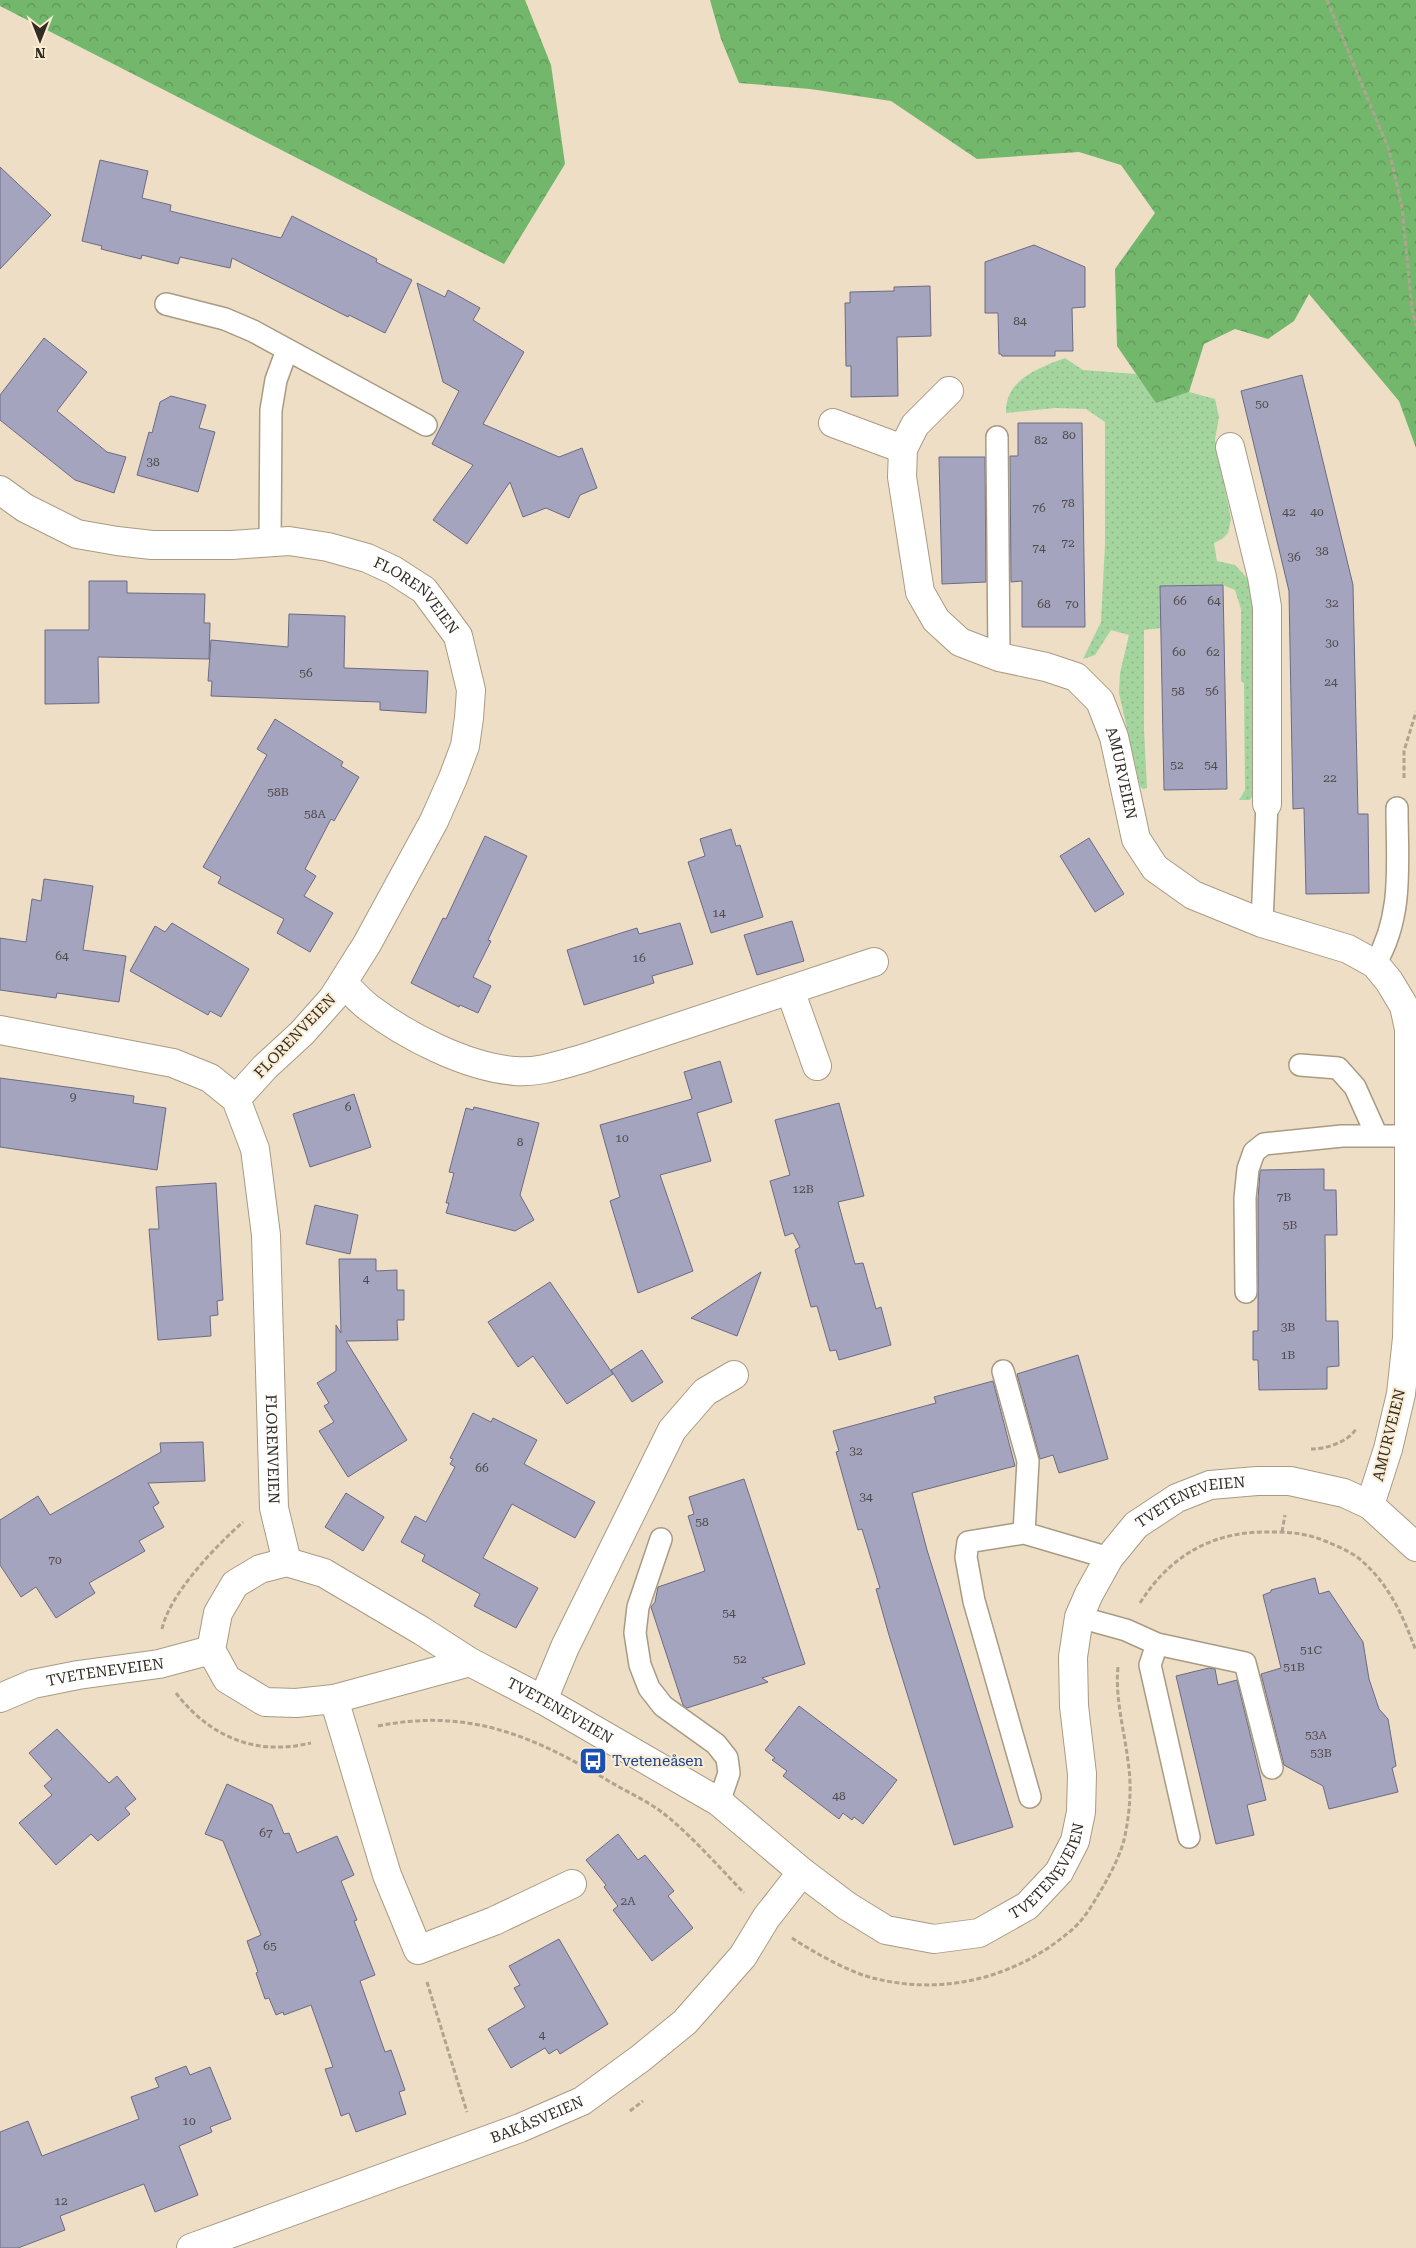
<svg xmlns="http://www.w3.org/2000/svg" width="1416" height="2248" viewBox="0 0 1416 2248" font-family="'Roboto Serif',serif">
<defs>
<pattern id="grass-dots" width="8" height="8" patternUnits="userSpaceOnUse" patternTransform="scale(1.25)"><rect width="8" height="8" fill="#a5d59f"/><path d="M2 2h.1M6 6h.1" fill="none" stroke="#8eb789" stroke-width="1.8" stroke-linecap="round"/></pattern>
<pattern id="forest-crowns" width="20" height="18" patternUnits="userSpaceOnUse" patternTransform="scale(1.25)"><rect width="20" height="18" fill="#73b76c"/><path d="M2 6a3 3 0 1 1 6 0M12 15a3 3 0 1 1 6 0" fill="none" stroke="#5f9558"/></pattern>
</defs>
<rect width="100%" height="100%" fill="#eddec5"/>
<path fill="url(#grass-dots)" d="M 1065,358 L 1083,370 L 1136,374 L 1156,402 L 1189,392 L 1215,399 L 1219,417 L 1215,440 L 1231,519 L 1228,533 L 1222,539 L 1214,543 L 1217,561 L 1235,565 L 1247,578 L 1252,592 L 1256,621 L 1258,788 L 1250,800 L 1239,800 L 1245,790 L 1244,683 L 1241,681 L 1241,609 L 1235,590 L 1223,585 L 1160,586 L 1161,628 L 1144,630 L 1144,729 L 1147,788 L 1143,789 L 1140,786 L 1119,693 L 1120,673 L 1129,635 L 1111,630 L 1095,655 L 1083,659 L 1101,622 L 1105,544 L 1105,422 L 1086,409 L 1055,408 L 1006,413 C 1005,380 1038,368 1065,358 Z"/>
<path fill="url(#forest-crowns)" d="M 0,0 L 525,0 L 551,65 L 565,164 L 504,264 L 0,6 Z
M 710,0 L 1416,0 L 1416,448 L 1399,401 L 1309,294 L 1294,321 L 1268,339 L 1235,329 L 1204,344 L 1189,392 L 1156,403 L 1117,346 L 1115,269 L 1155,213 L 1121,165 L 1079,152 L 977,159 L 891,101 L 810,89 L 739,83 L 721,39 Z"/>
<path fill="#a5a4be" stroke="#6c6b83" d="M 100,160 L 148,171 L 142,198 L 171,205 L 170,211 L 281,238 L 292,216 L 377,259 L 376,262 L 412,280 L 385,333 L 349,315 L 348,317 L 232,258 L 230,268 L 180,257 L 178,264 L 142,255 L 141,259 L 101,249 L 102,246 L 82,241 Z
M 0,167 L 51,215 L 0,269 Z
M 1034,245 L 1085,267 L 1085,307 L 1072,308 L 1073,351 L 1055,351 L 1055,356 L 1002,356 L 1001,354 L 999,354 L 998,313 L 985,313 L 985,262 Z
M 417,283 L 445,297 L 448,290 L 480,308 L 473,320 L 524,352 L 483,424 L 559,457 L 582,448 L 597,488 L 580,495 L 569,518 L 546,508 L 523,517 L 510,482 L 467,544 L 433,520 L 473,465 L 432,444 L 459,391 L 443,382 Z
M 930,286 L 931,336 L 897,337 L 898,396 L 851,397 L 851,366 L 846,366 L 845,303 L 850,303 L 850,292 L 894,291 L 894,287 Z
M 44,338 L 87,372 L 57,411 L 107,452 L 126,457 L 114,493 L 75,480 L 0,420 L 0,395 Z
M 1302,375 L 1353,585 L 1358,814 L 1368,814 L 1369,893 L 1306,894 L 1304,808 L 1293,809 L 1289,591 L 1241,391 Z
M 171,396 L 206,405 L 199,428 L 215,432 L 198,492 L 137,475 L 149,432 L 152,433 L 160,402 Z
M 1018,423 L 1082,423 L 1085,627 L 1022,627 L 1022,581 L 1011,582 L 1010,456 L 1018,456 Z
M 939,457 L 985,457 L 986,582 L 942,584 Z
M 89,581 L 127,581 L 127,593 L 205,594 L 204,623 L 210,623 L 209,659 L 98,657 L 99,703 L 45,704 L 45,630 L 89,630 Z
M 1223,585 L 1227,789 L 1164,790 L 1160,586 Z
M 289,614 L 345,616 L 344,668 L 428,671 L 426,713 L 380,710 L 380,702 L 211,696 L 212,681 L 208,681 L 211,640 L 288,647 Z
M 275,719 L 343,762 L 341,766 L 359,777 L 334,821 L 331,819 L 305,869 L 316,876 L 304,896 L 333,913 L 310,952 L 277,933 L 284,919 L 218,883 L 221,877 L 203,867 L 267,755 L 257,749 Z
M 731,829 L 736,846 L 740,845 L 763,917 L 711,933 L 688,862 L 705,856 L 700,839 Z
M 485,836 L 527,856 L 488,940 L 491,941 L 473,977 L 491,986 L 478,1013 L 460,1005 L 459,1007 L 411,983 L 443,918 L 446,919 Z
M 1089,838 L 1124,894 L 1095,912 L 1060,856 Z
M 44,879 L 93,886 L 83,950 L 126,956 L 119,1002 L 57,993 L 56,998 L 0,990 L 0,938 L 26,942 L 32,899 L 41,901 Z
M 792,921 L 804,961 L 757,975 L 744,935 Z
M 172,923 L 249,969 L 221,1017 L 210,1011 L 208,1015 L 130,971 L 155,926 L 165,932 Z
M 680,923 L 693,964 L 652,976 L 654,983 L 584,1005 L 567,950 L 637,928 L 639,934 Z
M 720,1061 L 732,1102 L 697,1113 L 711,1161 L 660,1175 L 693,1271 L 638,1293 L 610,1201 L 620,1197 L 600,1125 L 692,1099 L 684,1072 Z
M 0,1078 L 134,1096 L 133,1103 L 166,1108 L 157,1170 L 0,1147 Z
M 354,1094 L 371,1147 L 310,1167 L 293,1114 Z
M 839,1103 L 864,1196 L 838,1202 L 855,1264 L 863,1263 L 876,1309 L 881,1307 L 891,1345 L 839,1360 L 836,1350 L 830,1351 L 817,1306 L 811,1307 L 795,1250 L 800,1247 L 793,1233 L 785,1236 L 770,1181 L 790,1175 L 775,1120 Z
M 474,1107 L 539,1123 L 520,1195 L 534,1220 L 515,1231 L 446,1213 L 449,1203 L 446,1203 L 454,1173 L 449,1172 L 466,1108 L 473,1110 Z
M 1324,1169 L 1324,1190 L 1336,1190 L 1337,1235 L 1325,1235 L 1326,1321 L 1338,1321 L 1339,1366 L 1327,1367 L 1327,1389 L 1259,1390 L 1258,1360 L 1253,1360 L 1253,1331 L 1258,1331 L 1258,1199 L 1260,1172 L 1261,1170 Z
M 216,1183 L 223,1300 L 217,1301 L 218,1315 L 210,1316 L 211,1336 L 158,1340 L 149,1229 L 159,1229 L 156,1187 Z
M 315,1205 L 358,1215 L 350,1254 L 306,1244 Z
M 339,1259 L 376,1259 L 376,1271 L 397,1270 L 397,1290 L 404,1290 L 404,1320 L 397,1320 L 398,1340 L 346,1341 L 407,1440 L 348,1477 L 319,1431 L 334,1422 L 324,1406 L 329,1403 L 317,1383 L 336,1371 L 336,1325 L 341,1333 Z
M 761,1272 L 737,1336 L 691,1318 Z
M 550,1282 L 613,1374 L 567,1404 L 533,1356 L 518,1367 L 488,1322 Z
M 642,1350 L 663,1382 L 632,1402 L 611,1370 Z
M 1078,1355 L 1108,1459 L 1059,1473 L 1053,1455 L 1040,1459 L 1017,1374 Z
M 993,1381 L 1015,1466 L 912,1493 L 927,1550 L 1013,1827 L 954,1845 L 889,1635 L 876,1589 L 880,1588 L 862,1529 L 858,1530 L 836,1452 L 839,1451 L 833,1431 L 936,1403 L 934,1397 Z
M 473,1413 L 491,1422 L 493,1418 L 537,1440 L 524,1464 L 595,1502 L 575,1538 L 512,1504 L 483,1558 L 538,1588 L 516,1628 L 474,1606 L 480,1594 L 422,1561 L 425,1555 L 401,1542 L 415,1516 L 426,1522 L 455,1467 L 450,1464 L 453,1459 L 450,1458 Z
M 203,1442 L 205,1481 L 148,1483 L 159,1503 L 153,1507 L 164,1527 L 139,1541 L 145,1551 L 89,1583 L 95,1593 L 56,1618 L 36,1587 L 21,1597 L 0,1565 L 0,1520 L 38,1496 L 50,1515 L 161,1452 L 160,1443 Z
M 744,1479 L 805,1664 L 762,1678 L 768,1682 L 687,1708 L 683,1705 L 651,1607 L 655,1602 L 658,1587 L 705,1571 L 688,1516 L 694,1514 L 689,1497 Z
M 346,1493 L 384,1517 L 363,1551 L 325,1527 Z
M 1315,1578 L 1319,1594 L 1329,1591 L 1363,1642 L 1369,1679 L 1379,1709 L 1388,1719 L 1396,1766 L 1392,1768 L 1398,1792 L 1329,1809 L 1323,1786 L 1284,1765 L 1261,1674 L 1281,1668 L 1263,1595 L 1271,1592 L 1271,1590 Z
M 1209,1668 L 1215,1669 L 1218,1685 L 1237,1680 L 1266,1800 L 1247,1805 L 1254,1835 L 1216,1844 L 1176,1676 Z
M 799,1706 L 897,1780 L 863,1824 L 854,1817 L 852,1820 L 843,1813 L 839,1819 L 783,1776 L 787,1771 L 772,1760 L 775,1758 L 765,1750 Z
M 57,1729 L 109,1783 L 117,1776 L 136,1799 L 125,1808 L 130,1814 L 98,1841 L 91,1834 L 56,1865 L 19,1823 L 52,1795 L 44,1786 L 52,1779 L 29,1753 Z
M 227,1784 L 272,1805 L 284,1834 L 289,1833 L 297,1853 L 337,1836 L 354,1875 L 341,1881 L 357,1920 L 354,1921 L 375,1975 L 360,1981 L 385,2052 L 391,2050 L 405,2090 L 399,2092 L 406,2114 L 356,2132 L 349,2113 L 341,2116 L 339,2109 L 325,2069 L 333,2067 L 311,2005 L 284,2015 L 283,2012 L 276,2015 L 269,1998 L 265,1999 L 256,1973 L 258,1972 L 247,1941 L 261,1935 L 223,1841 L 205,1834 Z
M 618,1834 L 638,1860 L 645,1855 L 674,1891 L 668,1896 L 693,1928 L 652,1961 L 613,1910 L 618,1906 L 604,1887 L 606,1885 L 586,1860 Z
M 559,1939 L 608,2024 L 560,2054 L 557,2049 L 549,2054 L 545,2048 L 511,2068 L 488,2029 L 525,2007 L 514,1988 L 520,1985 L 509,1966 Z
M 186,2066 L 190,2075 L 210,2067 L 231,2119 L 210,2127 L 212,2132 L 179,2146 L 198,2195 L 155,2212 L 144,2184 L 60,2216 L 65,2230 L 18,2248 L 0,2248 L 0,2132 L 28,2121 L 42,2156 L 139,2119 L 131,2097 L 159,2087 L 155,2078 Z"/>
<g fill="none" stroke-linecap="round" stroke-linejoin="round">
<g stroke="#a99b83" stroke-width="24">
<path id="service" d="M 166,304 L 225,319 L 253,331 L 426,425
M 997,437 L 999,657
M 270,543 L 271,410 L 276,380 L 287,350
M 1262,923 L 1267,804
M 1375,964 C 1404,916 1397,862 1397,808
M 1300,1065 L 1338,1068 L 1355,1087 L 1377,1136
M 1246,1292 L 1245,1198 L 1248,1169 L 1254,1152 L 1264,1144 L 1342,1136 L 1409,1136
M 1003,1371 L 1028,1461 L 1024,1533
M 661,1539 L 638,1607 L 635,1633 L 640,1665 L 649,1688 L 663,1706 L 716,1744 L 727,1758 L 729,1773 L 719,1802
M 1079,1617 L 1126,1630 L 1157,1644 L 1245,1663 L 1272,1768
M 1157,1644 L 1150,1665 L 1189,1837
M 1030,1797 L 974,1601 L 966,1557 L 968,1542 L 1024,1533 L 1109,1558"/>
</g>
<g stroke="#a99b83" stroke-width="30">
<g id="minor">
<path id="s1" d="M 949,391 L 915,425 L 903,449 L 902,477 L 920,592 L 936,620 L 960,642 L 999,657 L 1046,667 L 1076,677 L 1100,701 L 1114,737 L 1136,839 L 1155,868 L 1193,895 L 1262,923 L 1348,949 L 1375,964 L 1389,981 L 1404,1006 L 1409,1029 L 1409,1210 L 1407,1338 L 1401,1394 L 1388,1449 L 1370,1505"/>
<path d="M 833,423 L 903,449"/>
<path d="M 1230,447 L 1262,577 L 1267,607 L 1267,804"/>
<path id="s2" d="M 0,490 L 25,508 L 77,534 L 117,541 L 152,545 L 232,545 L 289,541 L 328,547 L 367,558 L 393,570 L 424,590 L 458,636 L 471,690 L 469,718 L 465,746 L 453,778 L 434,821 L 367,944 L 333,998 L 302,1033 L 265,1067 L 236,1099"/>
<path d="M 343,983 C 351,991 359,1000 368,1007 C 406,1036 466,1067 515,1071 C 538,1073 560,1065 582,1059 L 874,962"/>
<path d="M 790,990 L 817,1066"/>
<path id="s3" d="M 0,1030 L 173,1063 L 210,1078 L 236,1099 L 255,1149 L 266,1235 L 274,1508 L 287,1562"/>
<path id="s4" d="M 0,1698 L 33,1684 L 78,1675 L 159,1664 L 211,1650"/>
<path d="M 334,1699 L 387,1875 L 418,1950 L 494,1921 L 572,1884"/>
<path d="M 543,1700 L 565,1647 L 672,1430 L 705,1392 L 734,1375"/>
<path id="s5" d="M 191,2248 L 520,2128 L 582,2101 L 641,2058 L 685,2022 L 743,1956 L 766,1918 L 802,1872"/>
</g>
</g>
<g stroke="#a99b83" stroke-width="30">
<g id="tertiary">
<path id="s6" d="M 470,1662 L 334,1699 L 296,1703 L 265,1702 L 227,1679 L 211,1650 L 218,1613 L 235,1584 L 260,1569 L 287,1562 L 324,1573 L 422,1631 L 470,1662 L 543,1700 L 719,1802 L 802,1872 L 847,1906 L 886,1930 L 934,1939 L 979,1933 L 1027,1906 L 1059,1872 L 1075,1841 L 1081,1812 L 1082,1774 L 1074,1706 L 1073,1657 L 1079,1617 L 1089,1594 L 1109,1558 L 1136,1525 L 1177,1498 L 1210,1485 L 1257,1481 L 1290,1481 L 1344,1493 L 1370,1505 L 1416,1547"/>
</g>
</g>
<path stroke="#b0a490" stroke-width="3" stroke-dasharray="5 2.5" stroke-linecap="butt" d="M 1327,0 L 1389,150 L 1402,207 L 1412,309 L 1416,326
M 1404,778 L 1404,751 L 1416,712
M 1311,1449 C 1326,1449 1348,1442 1356,1429
M 1282,1532 L 1285,1515
M 1140,1603 C 1171,1554 1215,1530 1273,1532 C 1292,1532 1308,1534 1325,1541 C 1337,1546 1352,1552 1362,1561 C 1390,1586 1403,1616 1416,1651
M 162,1629 C 170,1593 216,1546 243,1522
M 176,1693 C 201,1726 238,1749 281,1747 C 291,1747 301,1745 311,1743
M 378,1726 C 468,1708 531,1735 607,1780 C 625,1791 646,1800 663,1813 C 692,1836 718,1866 744,1893
M 792,1938 C 813,1952 852,1974 877,1979 C 945,1995 1014,1978 1068,1933 C 1084,1921 1094,1902 1104,1885 C 1112,1871 1120,1855 1124,1840 C 1130,1814 1132,1786 1128,1761 C 1124,1729 1115,1699 1118,1667
M 427,1982 L 467,2112
M 630,2111 L 643,2101"/>
<use href="#service" stroke="#fff" stroke-width="21"/>
<use href="#minor" stroke="#fff" stroke-width="28"/>
<use href="#tertiary" stroke="#fff" stroke-width="28"/>
</g>
<defs>
<g id="bus-square" transform="scale(1.4375)"><rect x="-9" y="-9" width="18" height="18" rx="4" fill="#1a4fb4" stroke="#faecd2"/><path d="M-5-6H5V4H4V6H2V4H-2V6H-4V4H-5ZM-3.5-4V0h7V-4ZM-3.5 1.2v1.5H-2V1.2ZM2 1.2v1.5H3.5V1.2Z" fill="#fff"/></g>
</defs>
<g fill-rule="evenodd">
<use href="#bus-square" x="593" y="1761"/>
</g>
<g text-anchor="middle" dominant-baseline="central" stroke-width="4" stroke-linejoin="round" paint-order="stroke">
<g font-size="12" fill="#4f4a49">
<text x="1020" y="321">84</text>
<text x="1262" y="404">50</text>
<text x="1069" y="435">80</text>
<text x="1041" y="440">82</text>
<text x="153" y="462">38</text>
<text x="1068" y="503">78</text>
<text x="1039" y="508">76</text>
<text x="1289" y="512">42</text>
<text x="1317" y="512">40</text>
<text x="1068" y="543">72</text>
<text x="1039" y="548">74</text>
<text x="1322" y="551">38</text>
<text x="1294" y="557">36</text>
<text x="1180" y="601">66</text>
<text x="1214" y="601">64</text>
<text x="1332" y="603">32</text>
<text x="1044" y="604">68</text>
<text x="1072" y="604">70</text>
<text x="1332" y="643">30</text>
<text x="1179" y="652">60</text>
<text x="1213" y="652">62</text>
<text x="306" y="673">56</text>
<text x="1331" y="682">24</text>
<text x="1178" y="691">58</text>
<text x="1212" y="691">56</text>
<text x="1177" y="765">52</text>
<text x="1211" y="765">54</text>
<text x="1330" y="778">22</text>
<text x="278" y="792">58B</text>
<text x="315" y="814">58A</text>
<text x="719" y="913">14</text>
<text x="62" y="956">64</text>
<text x="639" y="958">16</text>
<text x="73" y="1097">9</text>
<text x="348" y="1107">6</text>
<text x="622" y="1138">10</text>
<text x="520" y="1142">8</text>
<text x="803" y="1189">12B</text>
<text x="1284" y="1197">7B</text>
<text x="1290" y="1225">5B</text>
<text x="366" y="1279">4</text>
<text x="1288" y="1327">3B</text>
<text x="1288" y="1355">1B</text>
<text x="856" y="1451">32</text>
<text x="482" y="1468">66</text>
<text x="866" y="1497">34</text>
<text x="702" y="1522">58</text>
<text x="55" y="1560">70</text>
<text x="729" y="1613">54</text>
<text x="1311" y="1650">51C</text>
<text x="740" y="1659">52</text>
<text x="1294" y="1667">51B</text>
<text x="1316" y="1735">53A</text>
<text x="1321" y="1753">53B</text>
<text x="839" y="1796">48</text>
<text x="266" y="1833">67</text>
<text x="628" y="1901">2A</text>
<text x="270" y="1946">65</text>
<text x="542" y="2035">4</text>
<text x="189" y="2121">10</text>
<text x="61" y="2201">12</text>
</g>
<g font-size="15" fill="#322c22" stroke="#faecd2">
<text stroke="none"><textPath href="#s2" startOffset="445">FLORENVEIEN</textPath></text>
<text stroke="none"><textPath href="#s1" startOffset="515">AMURVEIEN</textPath></text>
<text transform="translate(295 1036) rotate(-46)">FLORENVEIEN</text>
<text transform="translate(1389 1435) rotate(-76)">AMURVEIEN</text>
<text stroke="none"><textPath href="#s3" startOffset="604">FLORENVEIEN</textPath></text>
<text stroke="none"><textPath href="#s6" startOffset="1748">TVETENEVEIEN</textPath></text>
<text stroke="none"><textPath href="#s4" startOffset="109">TVETENEVEIEN</textPath></text>
<text stroke="none"><textPath href="#s6" startOffset="728">TVETENEVEIEN</textPath></text>
<text stroke="none"><textPath href="#s6" startOffset="1312">TVETENEVEIEN</textPath></text>
<text stroke="none"><textPath href="#s5" startOffset="369">BAKÅSVEIEN</textPath></text>
</g>
<g font-size="15" fill="#164399" stroke="#faecd2" text-anchor="start">
<text x="612" y="1761">Tveteneåsen</text>
</g>
</g>
<g transform="translate(40 40) rotate(180)" stroke="#faecd2" stroke-width="4" paint-order="stroke">
<path d="M0-4L9 19L0 12L-9 19Z" fill="#322c22"/>
<text y="-8" font-size="14" font-weight="bold" text-anchor="middle" fill="#322c22">N</text>
</g>
</svg>
